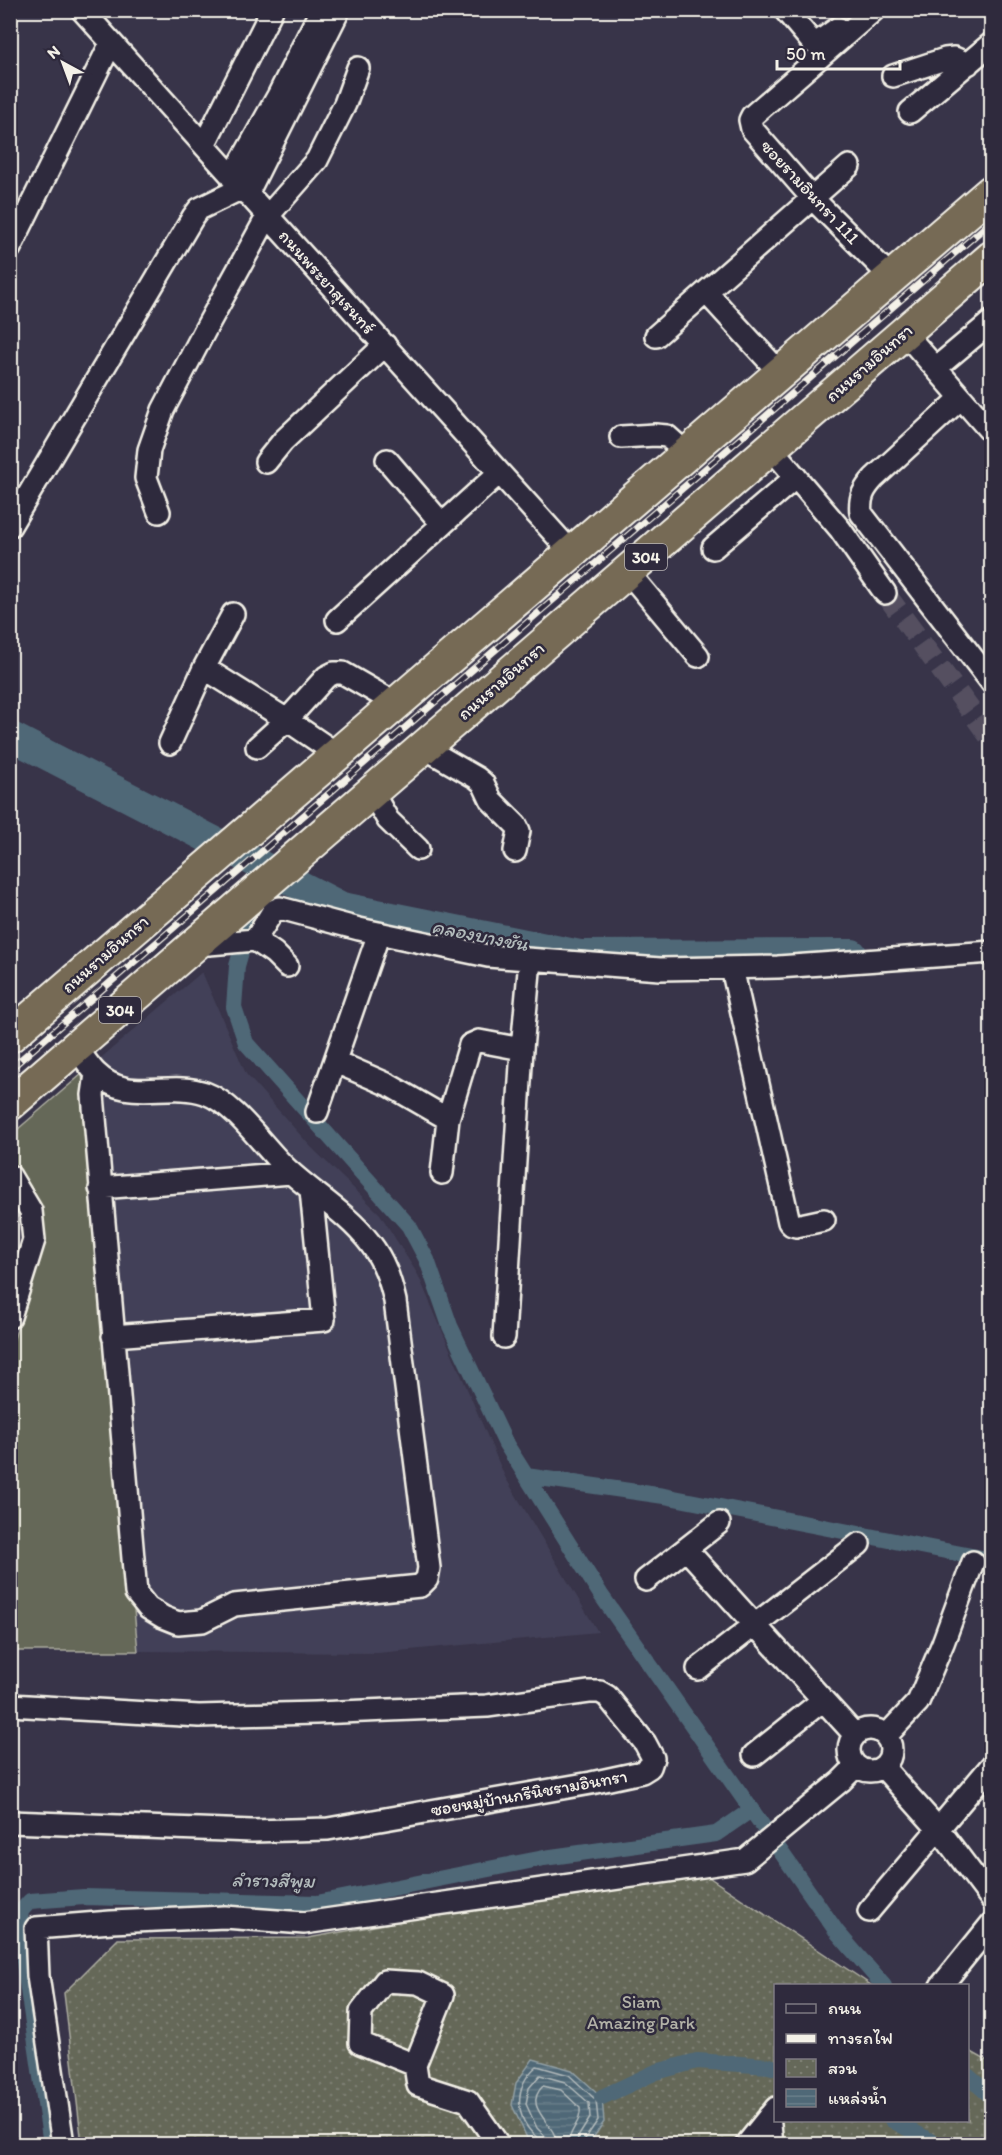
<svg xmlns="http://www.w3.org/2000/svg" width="1002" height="2155" viewBox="0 0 1002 2155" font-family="Itim,'Playpen Sans Thai',sans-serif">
<defs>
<pattern id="park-dots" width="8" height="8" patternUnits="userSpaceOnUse" patternTransform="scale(1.5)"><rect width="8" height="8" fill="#656859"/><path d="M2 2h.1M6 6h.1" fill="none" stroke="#7c7e71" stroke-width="1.8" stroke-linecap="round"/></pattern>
<pattern id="water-rules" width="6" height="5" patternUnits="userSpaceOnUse" patternTransform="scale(1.5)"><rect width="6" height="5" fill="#4f6877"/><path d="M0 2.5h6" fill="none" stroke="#697e8a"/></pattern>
</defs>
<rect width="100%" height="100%" fill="#383449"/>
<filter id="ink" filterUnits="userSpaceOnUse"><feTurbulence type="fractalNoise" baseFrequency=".0167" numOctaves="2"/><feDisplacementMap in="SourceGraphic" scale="12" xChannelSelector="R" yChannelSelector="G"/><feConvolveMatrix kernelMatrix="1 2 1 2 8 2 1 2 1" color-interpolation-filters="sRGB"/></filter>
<g filter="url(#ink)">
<path fill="#434158" d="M 202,972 L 246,1074 L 311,1147 L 380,1214 L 418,1275 L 505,1477 L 598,1632 L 378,1653 L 138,1651 L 82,1074 Z"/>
<path fill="#656859" stroke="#acaca0" stroke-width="1.5" d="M 82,1074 L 138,1651 L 11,1651 L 11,1348 L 39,1260 L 44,1232 L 33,1193 L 11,1164 L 11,1135 Z"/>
<path fill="url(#park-dots)" stroke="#acaca0" stroke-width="1.5" d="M 695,1868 L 871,1985 L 776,1986 L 776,2120 L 968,2120 L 968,2050 L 991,2063 L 991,2144 L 82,2144 L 64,1993 L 118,1939 L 308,1938 Z"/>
<path fill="url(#water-rules)" stroke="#919fa4" stroke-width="1.5" d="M 533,2059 L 572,2070 L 602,2097 L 604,2122 L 589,2144 L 539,2144 L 527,2138 L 512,2105 L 516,2083 Z"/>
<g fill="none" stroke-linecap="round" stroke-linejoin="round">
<path stroke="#b2babb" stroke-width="1.5" d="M 540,2144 L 539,2139 C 514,2120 513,2086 537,2066 L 569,2075 L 596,2100 L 598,2120 L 585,2139 L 584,2144
M 548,2144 L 546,2137 L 537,2128 L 526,2104 L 529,2088 L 540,2075 L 565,2082 L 589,2103 L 590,2118 L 578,2137 L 577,2144
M 557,2144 C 556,2123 521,2108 543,2086 L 561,2090 L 580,2108 C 582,2122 569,2130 568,2144"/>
<path stroke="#4f6877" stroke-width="16" d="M 274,892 L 249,924 L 237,966 L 234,1007 L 246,1043 L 409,1226 L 427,1260 L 450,1326 L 506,1444 L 601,1595 L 837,1932 L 884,1986
M 526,1476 L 664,1496 L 992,1560
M 968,2076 L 992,2097
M 602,2097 L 656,2072 L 697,2061 L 769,2066 L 776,2068
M 892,2120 L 936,2144
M 51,2144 L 19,1929 L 21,1911 L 30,1901 L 84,1897 L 317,1903 L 544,1858 L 716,1834 L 751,1810"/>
<path stroke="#4f6877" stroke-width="30" d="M 10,736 L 342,907 L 580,955 L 852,954"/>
<path stroke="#545061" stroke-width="21" stroke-dasharray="21 10" stroke-linecap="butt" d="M 885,593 L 992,740"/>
<g stroke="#f4f1e8" stroke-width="26">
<path id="minor" d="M 82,10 L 572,553
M 785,10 L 812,42 L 817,43 L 838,28
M 874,10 L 752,116 L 750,120 L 752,129 L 813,199 L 891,277
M 893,76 L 945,59 L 954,58 L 968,64
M 910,112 L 992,43
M 204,145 L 272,10
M 232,178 L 278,96 L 321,10
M 247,194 L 339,10
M 10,248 L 111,43
M 706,292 L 780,373
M 904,332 L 992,433
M 656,336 L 849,166
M 936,368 L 992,321
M 961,398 L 874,478 C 864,489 859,497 861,513 L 992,683
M 621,437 L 655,435 L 667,436 L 686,453
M 771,448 L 840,529 L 885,593
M 387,460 L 442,524
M 266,462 L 283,441 L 385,345
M 159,512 L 146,478 L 149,450 L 163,410 L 205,330 L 267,217 L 317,160 L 345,104 L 358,68
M 10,526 L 193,217 L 199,209 L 242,188
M 713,548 L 796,477
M 628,572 L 698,656
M 337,620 L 499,473
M 204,668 L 287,720 L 337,754
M 170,743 L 204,668 L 233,614
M 257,747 L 287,720 L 326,677 L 334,673 L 343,673 L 395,703
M 423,747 L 477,778 L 483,783 L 491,800 L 516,825 L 519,831 L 515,851
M 372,792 L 388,820 L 418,849
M 255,940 L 274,953 L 287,966
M 196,943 L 209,944 L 255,940 L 273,911 L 280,908 L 359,929 L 488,956 L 660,969 L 778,967 L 992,952
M 732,968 L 789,1222 L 792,1225 L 796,1226 L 824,1220
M 76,1048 C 83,1056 89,1066 96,1073 C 127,1104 168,1080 205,1093 C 237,1105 263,1147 288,1170 C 315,1195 347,1213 370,1243 C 384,1261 390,1279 395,1301 L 429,1568 L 427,1579 L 420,1586 L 234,1605 L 202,1621 L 178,1623 L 163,1617 L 148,1608 L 136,1593 L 93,1095 L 96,1074
M 336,1062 L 389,1085 L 448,1119 L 442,1173
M 317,1112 L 379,933
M 448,1119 L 470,1045 L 479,1041 L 522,1049
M 10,1176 L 31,1211 L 34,1240 L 10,1317
M 100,1188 L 291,1173
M 113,1336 L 324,1320 L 311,1190
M 504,1337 L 522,1049 L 530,960
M 686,1549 L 855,1735
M 646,1580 L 719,1523
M 698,1669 L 859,1544
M 10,1705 L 199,1716 L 316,1713 L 487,1706 L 589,1692 L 600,1692 L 607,1696 L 645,1743 L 653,1758 L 650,1767 L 642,1772 L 591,1783 L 328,1829 L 252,1831 L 10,1822
M849 1750a21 21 0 1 1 42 0a21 21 0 1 1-42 0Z
M 886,1736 L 918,1702 L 943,1643 L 973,1562
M 754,1755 L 823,1700
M 883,1767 L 940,1831 L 992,1900
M 869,1911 L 992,1765
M 941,1986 L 992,1923
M 415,2065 L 360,2043 L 361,2012 L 385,1981 L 418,1983 L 443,1995 L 415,2065 L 418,2085 L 468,2101 L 498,2144
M 769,2116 L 772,2144
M 63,2144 L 38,1976 L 36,1928 L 111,1922 L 225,1917 L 304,1923 L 745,1860 L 841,1781 L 856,1766
M 747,2144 L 776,2108"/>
</g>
<g stroke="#f4f1e8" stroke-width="36">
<path id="highway" d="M 10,1036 L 992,191
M 10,1104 L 992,257"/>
</g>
<use href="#minor" stroke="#2f2a3d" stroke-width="21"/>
<use href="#highway" stroke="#766a55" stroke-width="32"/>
<g stroke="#f4f1e8" stroke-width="7">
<path id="rail" d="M 10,1069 L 992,221"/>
</g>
<use href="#rail" stroke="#2f2a3d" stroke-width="4.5" stroke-dasharray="14" stroke-linecap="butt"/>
</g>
</g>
<g text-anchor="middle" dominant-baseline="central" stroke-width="5" stroke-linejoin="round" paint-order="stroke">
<g fill="#2f2a3d" stroke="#b9b5b5" stroke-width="1.5">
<rect x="625" y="544" width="42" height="26" rx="4.5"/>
<rect x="99" y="997" width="42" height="26" rx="4.5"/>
</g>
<g font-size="16" font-weight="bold" fill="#f4f1e8">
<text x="646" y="557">304</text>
<text x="120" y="1010">304</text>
</g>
<g font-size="18" fill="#f4f1e8" stroke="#2f2a3d">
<text transform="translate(810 192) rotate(47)">ซอยรามอินทรา 111</text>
<text transform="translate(327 282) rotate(48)">ถนนพระยาสุเรนทร์</text>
<text transform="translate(869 363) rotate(-41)">ถนนรามอินทรา</text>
<text transform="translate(501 681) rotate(-41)">ถนนรามอินทรา</text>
<text transform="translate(105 954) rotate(-41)">ถนนรามอินทรา</text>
<text transform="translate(529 1793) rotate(-10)">ซอยหมู่บ้านกรีนิชรามอินทรา</text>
</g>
<g font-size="18" fill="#b4b3a8" stroke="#2f2a3d">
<text x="641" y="2002">Siam<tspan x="641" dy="21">Amazing Park</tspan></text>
</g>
<g font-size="20" font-style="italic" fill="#b2babb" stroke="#2f2a3d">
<text transform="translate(480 935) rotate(11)">คลองบางชัน</text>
<text transform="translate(273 1880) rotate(1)">ลำรางสีพูม</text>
</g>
</g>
<rect width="1002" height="2155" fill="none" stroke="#2f2a3d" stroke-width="36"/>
<rect x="18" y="18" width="966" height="2119" fill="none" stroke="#f4f1e8" stroke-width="2" filter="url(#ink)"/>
<rect x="774" y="1984" width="195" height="138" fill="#2f2a3d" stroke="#7e7a81" stroke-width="1.5"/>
<rect x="786" y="2004" width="30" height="9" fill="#2f2a3d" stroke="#7e7a81" stroke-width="1.5"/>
<text x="828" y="2014" font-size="18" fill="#f4f1e8">ถนน</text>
<rect x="786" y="2034" width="30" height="9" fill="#f4f1e8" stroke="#7e7a81" stroke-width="1.5"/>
<text x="828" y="2044" font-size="18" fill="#f4f1e8">ทางรถไฟ</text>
<rect x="786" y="2059" width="30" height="18" fill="url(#park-dots)" stroke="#7e7a81" stroke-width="1.5"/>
<text x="828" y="2074" font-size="18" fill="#f4f1e8">สวน</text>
<rect x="786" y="2089" width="30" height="18" fill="url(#water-rules)" stroke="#7e7a81" stroke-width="1.5"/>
<text x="828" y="2104" font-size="18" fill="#f4f1e8">แหล่งน้ำ</text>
<g transform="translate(63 63) rotate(319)" stroke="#2f2a3d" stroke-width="4.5" paint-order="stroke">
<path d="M0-4.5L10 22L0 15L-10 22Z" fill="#f4f1e8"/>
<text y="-9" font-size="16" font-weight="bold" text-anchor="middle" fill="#f4f1e8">N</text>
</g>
<path d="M777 60v9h123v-9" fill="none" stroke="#f4f1e8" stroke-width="3"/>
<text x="786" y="60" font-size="18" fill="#f4f1e8" stroke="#2f2a3d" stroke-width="4.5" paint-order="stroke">50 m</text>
</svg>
